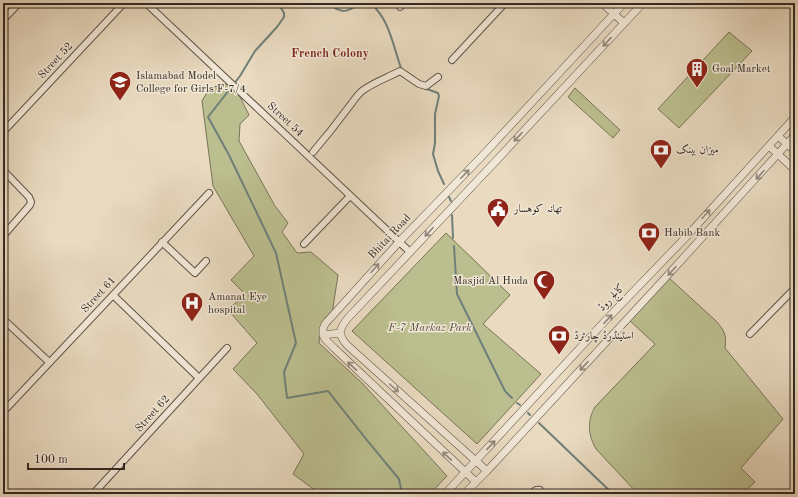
<svg xmlns="http://www.w3.org/2000/svg" width="798" height="497" viewBox="0 0 798 497" font-family="'Old Standard TT',Amiri,serif">
<rect width="100%" height="100%" fill="#e9dac0"/>
<filter id="stains"><feTurbulence type="fractalNoise" baseFrequency=".005" numOctaves="4"/><feColorMatrix values="0 0 0 0 .2 0 0 0 0 .09 0 0 0 0 .02 0 0 0 .5 -.17"/></filter>
<radialGradient id="worn" r=".72"><stop offset=".6" stop-color="#630" stop-opacity="0"/><stop offset="1" stop-color="#630" stop-opacity=".3"/></radialGradient>
<path fill="#bbbe8f" stroke="#787458" d="M 729,32 L 752,51 L 679,128 L 658,109 Z
M 224,83 L 239,95 L 249,115 L 240,124 L 239,141 L 275,206 L 288,223 L 282,232 L 297,253 L 311,252 L 338,275 L 332,314 L 320,329 L 319,343 L 362,383 L 447,476 L 430,494 L 320,494 L 293,474 L 304,454 L 257,394 L 233,369 L 257,343 L 228,310 L 245,294 L 231,280 L 254,256 L 213,186 L 202,101 L 209,89 Z
M 575,88 L 620,130 L 613,138 L 568,97 Z
M 446,233 L 510,295 L 483,324 L 541,374 L 477,444 L 352,331 Z
M 667,276 L 716,321 C 724,330 727,335 725,348 L 783,419 L 741,468 L 755,482 L 742,494 L 638,494 L 596,449 C 588,435 587,421 595,407 L 655,344 L 628,319 Z"/>
<g fill="none" stroke-linecap="round" stroke-linejoin="round">
<path stroke="#6f8079" stroke-width="2" d="M 278,3 L 284,13 L 284,17 L 277,27 L 255,51 L 240,76 L 208,117 L 229,155 L 276,253 L 296,343 L 284,372 L 287,398 L 328,391 L 366,439 L 399,479 L 402,494
M 327,3 C 342,14 346,13 361,3
M 370,3 C 390,19 393,47 402,71
M 424,88 L 438,93 L 439,96 L 435,114 L 435,143 L 433,154 L 438,171 L 444,184
M 449,197 L 451,201
M 452,215 L 453,238
M 454,246 L 457,294 L 505,391 L 512,398
M 517,403 L 520,405
M 528,413 L 530,415
M 539,423 L 613,494"/>
<g stroke="#61554a" stroke-width="8">
<path id="minor" d="M 146,3 L 410,252
M 400,7 L 404,3
M 3,20 L 19,3
M 452,60 L 505,3
M 3,132 L 124,3
M 313,152 C 325,138 337,123 348,108 C 353,102 356,96 362,91 C 374,82 387,78 400,71 L 419,84 L 426,86 L 438,77
M 3,170 L 29,197 L 31,202 L 30,205 L 3,236
M 162,242 L 195,273 L 206,261
M 304,244 L 350,196
M 113,295 L 199,378
M 3,319 L 49,362
M 750,334 L 795,288
M 3,412 L 209,193
M 93,494 L 227,348
M 531,494 C 534,491 536,489 540,490 L 542,494"/>
</g>
<g stroke="#61554a" stroke-width="8">
<path id="tertiary" d="M 602,3 L 624,23
M 778,136 L 795,151
M 769,146 L 795,170
M 323,335 L 340,333
M 487,471 L 347,345 C 337,334 339,329 348,318 L 494,163 L 643,3
M 476,482 L 334,348 L 325,339 L 323,335 L 323,329 L 325,324 L 399,242 L 484,154 L 624,3
M 445,494 L 606,320 L 687,236 L 795,117
M 464,494 L 487,471 L 667,276 L 795,135"/>
</g>
<use href="#minor" stroke="#f1e7d6" stroke-width="6"/>
<use href="#tertiary" stroke="#f1e7d6" stroke-width="7"/>
</g>
<defs><path id="oneway-shaft" d="M-6 0H5M1.5-3L5.5 0L1.5 3" fill="none" stroke-width="1.6" stroke-linecap="round" stroke-linejoin="round"/></defs>
<g stroke="#92887c">
<use href="#oneway-shaft" transform="translate(607 42) rotate(133)"/>
<use href="#oneway-shaft" transform="translate(518 137) rotate(133)"/>
<use href="#oneway-shaft" transform="translate(465 174) rotate(-46)"/>
<use href="#oneway-shaft" transform="translate(760 175) rotate(132)"/>
<use href="#oneway-shaft" transform="translate(706 214) rotate(-48)"/>
<use href="#oneway-shaft" transform="translate(429 232) rotate(133)"/>
<use href="#oneway-shaft" transform="translate(375 268) rotate(-48)"/>
<use href="#oneway-shaft" transform="translate(672 271) rotate(132)"/>
<use href="#oneway-shaft" transform="translate(608 319) rotate(-47)"/>
<use href="#oneway-shaft" transform="translate(352 366) rotate(-137)"/>
<use href="#oneway-shaft" transform="translate(584 366) rotate(133)"/>
<use href="#oneway-shaft" transform="translate(394 388) rotate(42)"/>
<use href="#oneway-shaft" transform="translate(491 445) rotate(-47)"/>
<use href="#oneway-shaft" transform="translate(447 456) rotate(-137)"/>
</g>
<defs>
<g id="building-pin" transform="scale(1.15)"><path d="M0 17L-7.5 6A9.5 9.5 0 1 1 7.5 6Z" fill="#8f2418" stroke="#f1e7d6"/><path d="M-4-6H4V6H1V3H-1V6H-4ZM-2.5-4.3h1.7v1.8h-1.7ZM.8-4.3h1.7v1.8H.8ZM-2.5-1h1.7V.8h-1.7ZM.8-1h1.7V.8H.8Z" fill="#fff"/></g>
<g id="university-pin" transform="scale(1.15)"><path d="M0 17L-7.5 6A9.5 9.5 0 1 1 7.5 6Z" fill="#8f2418" stroke="#f1e7d6"/><path d="M0-5L7-2L0 1L-7-2ZM-4 1L0 2.5L4 1V4Q0 6-4 4Z" fill="#fff"/></g>
<g id="bank-pin" transform="scale(1.15)"><path d="M0 17L-7.5 6A9.5 9.5 0 1 1 7.5 6Z" fill="#8f2418" stroke="#f1e7d6"/><path d="M-6-4H6V4H-6ZM0-2.3a2.3 2.3 0 1 0 0 4.6a2.3 2.3 0 1 0 0-4.6Z" fill="#fff"/></g>
<g id="civic-pin" transform="scale(1.15)"><path d="M0 17L-7.5 6A9.5 9.5 0 1 1 7.5 6Z" fill="#8f2418" stroke="#f1e7d6"/><path d="M-.6-6.5H3V-4.5H.6V-3L4-1V1h2V6H-6V1h2V-1L-.6-3ZM-1.2 2.5V6h2.4V2.5Z" fill="#fff"/></g>
<g id="mosque-pin" transform="scale(1.15)"><path d="M0 17L-7.5 6A9.5 9.5 0 1 1 7.5 6Z" fill="#8f2418" stroke="#f1e7d6"/><path d="M3.5-4.9A6 6 0 1 0 3.5 4.9A5 5 0 1 1 3.5-4.9Z" fill="#fff"/></g>
<g id="hospital-pin" transform="scale(1.15)"><path d="M0 17L-7.5 6A9.5 9.5 0 1 1 7.5 6Z" fill="#8f2418" stroke="#f1e7d6"/><path d="M-5-5h3v3.5h4V-5h3V5h-3V1.5h-4V5h-3Z" fill="#fff"/></g>
</defs>
<g fill-rule="evenodd">
<use href="#building-pin" x="697" y="69"/>
<use href="#university-pin" x="120" y="82"/>
<use href="#bank-pin" x="661" y="150"/>
<use href="#civic-pin" x="498" y="209"/>
<use href="#bank-pin" x="649" y="233"/>
<use href="#mosque-pin" x="544" y="281"/>
<use href="#hospital-pin" x="192" y="303"/>
<use href="#bank-pin" x="559" y="336"/>
</g>
<g text-anchor="middle" dominant-baseline="central" stroke-width="3" stroke-linejoin="round" paint-order="stroke">
<g font-size="11" fill="#342922" stroke="#f1e7d6">
<text transform="translate(56 61) rotate(-47)">Street 52</text>
<text transform="translate(285 120) rotate(43)">Street 54</text>
<text transform="translate(390 237) rotate(-47)">Bhitai Road</text>
<text transform="translate(99 295) rotate(-47)">Street 61</text>
<text transform="translate(612 298) rotate(-46)">کالج روڈ</text>
<text transform="translate(153 414) rotate(-48)">Street 62</text>
</g>
<g font-size="11" fill="#342922" stroke="#f1e7d6" text-anchor="start">
<text x="712" y="69">Goal Market</text>
<text x="136" y="76">Islamabad Model<tspan x="136" dy="13">College for Girls F-7/4</tspan></text>
<text x="676" y="150">میزان بینک</text>
<text x="514" y="209">تھانہ کوہسار</text>
<text x="664" y="233">Habib Bank</text>
<text x="528" y="281" text-anchor="end">Masjid Al Huda</text>
<text x="208" y="297">Amanat Eye<tspan x="208" dy="13">hospital</tspan></text>
<text x="574" y="336">اسٹینڈرڈ چارٹرڈ</text>
</g>
<g font-size="11" font-style="italic" fill="#564e3d" stroke="#f1e7d6">
<text x="430" y="328">F-7 Markaz Park</text>
</g>
<g font-size="12" font-weight="bold" fill="#7a1f14" stroke="#f1e7d6">
<text x="330" y="54">French Colony</text>
</g>
</g>
<rect width="798" height="497" fill="none" stroke="#e9dac0" stroke-width="16"/>
<rect x="4" y="4" width="790" height="489" fill="none" stroke="#342922" stroke-width="2"/>
<rect x="8" y="8" width="782" height="481" fill="none" stroke="#342922"/>
<path d="M28 463v6h96v-6" fill="none" stroke="#342922" stroke-width="2"/>
<text x="34" y="463" font-size="12" fill="#342922" stroke="#f1e7d6" stroke-width="3" paint-order="stroke">100 m</text>
<rect width="100%" height="100%" filter="url(#stains)"/>
<rect width="100%" height="100%" fill="url(#worn)"/>
</svg>
